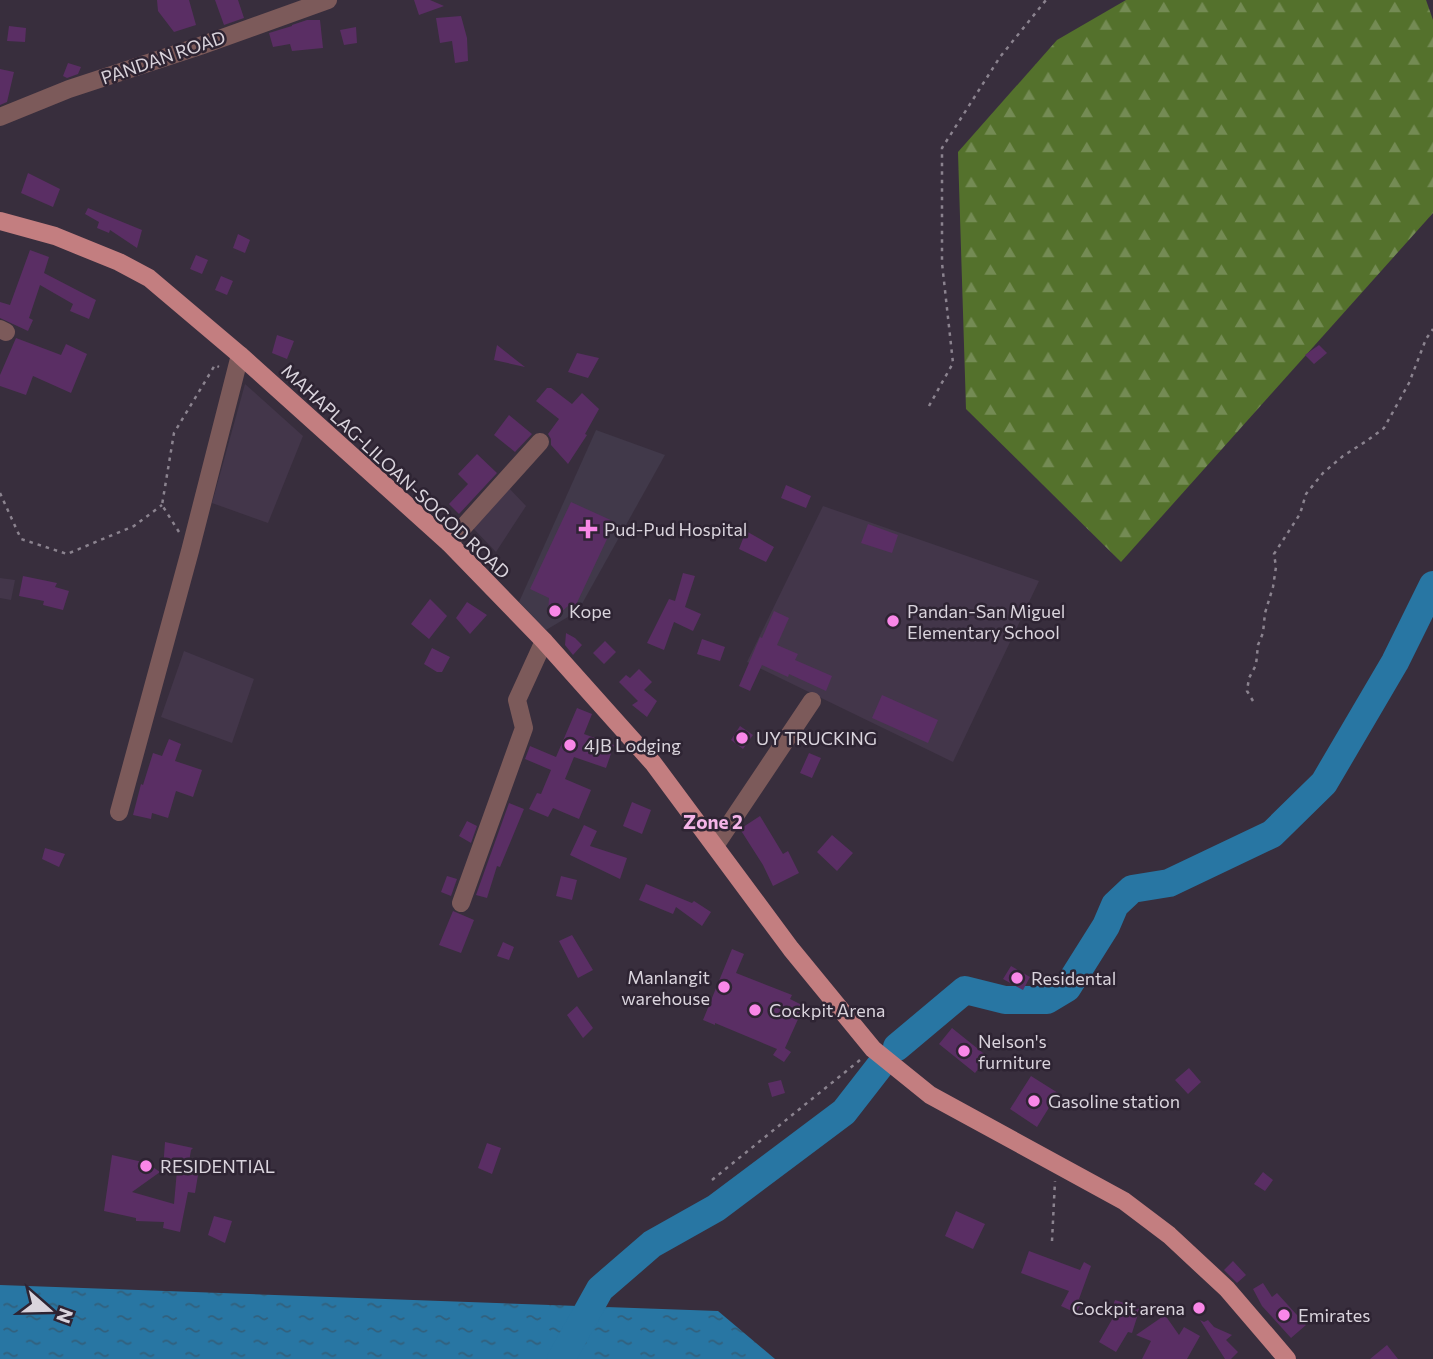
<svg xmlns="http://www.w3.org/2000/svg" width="1433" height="1359" viewBox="0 0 1433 1359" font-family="Commissioner,sans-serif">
<defs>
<pattern id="forest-firs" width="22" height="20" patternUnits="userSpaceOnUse" patternTransform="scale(1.75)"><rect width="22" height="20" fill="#54712c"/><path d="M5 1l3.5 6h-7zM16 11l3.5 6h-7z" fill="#748b54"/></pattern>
<pattern id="water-ripples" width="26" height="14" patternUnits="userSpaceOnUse" patternTransform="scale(1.75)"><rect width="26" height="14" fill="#2876a3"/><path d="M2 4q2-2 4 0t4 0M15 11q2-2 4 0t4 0" fill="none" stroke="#32607c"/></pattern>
</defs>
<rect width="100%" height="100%" fill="#382e3d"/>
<path fill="#43364a" d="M 245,384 L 303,436 L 268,523 L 212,503 Z
M 506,485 L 526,506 L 496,552 L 471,526 Z
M 823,506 L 1039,581 L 953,762 L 747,662 Z
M 0,578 L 15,580 L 11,600 L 0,598 Z
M 184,651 L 254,679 L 232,743 L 161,717 Z"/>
<path fill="#41394a" d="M 596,430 L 665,455 L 578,611 L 546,630 L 519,602 Z"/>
<path fill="url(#forest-firs)" d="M 1126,0 L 1426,0 L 1433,20 L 1433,213 L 1121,562 L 966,409 L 958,152 L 1057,40 Z"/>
<path fill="url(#water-ripples)" d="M 0,1285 L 718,1311 L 775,1359 L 0,1359 Z"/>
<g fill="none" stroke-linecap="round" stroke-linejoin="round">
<path stroke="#2876a3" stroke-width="28" d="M 897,1047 L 965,990 L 1005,1000 L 1047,1000 L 1067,988 L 1106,926 L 1115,905 L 1132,889 L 1169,883 L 1272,834 L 1324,783 L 1395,662 L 1433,585
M 561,1359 L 600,1289 L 652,1244 L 716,1208 L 844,1112 L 879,1067"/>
</g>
<path fill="#5a2e64" d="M 157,0 L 189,0 L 196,25 L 174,32 L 158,11 Z
M 215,0 L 238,0 L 244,18 L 224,25 Z
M 414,0 L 430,0 L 444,6 L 419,15 Z
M 461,16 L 467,38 L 468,61 L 455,63 L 452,41 L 440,43 L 436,18 Z
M 307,20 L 320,20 L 323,48 L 292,51 L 290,44 L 273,47 L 269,33 L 292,26 L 292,25 Z
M 9,26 L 26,28 L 25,42 L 7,41 Z
M 356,27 L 357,43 L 344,45 L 340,30 Z
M 68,63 L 81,67 L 78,74 L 67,78 L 63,76 Z
M 0,69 L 14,72 L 7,102 L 0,105 Z
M 28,173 L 60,189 L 53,207 L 21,193 Z
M 88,208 L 142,230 L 137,248 L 110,230 L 109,233 L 97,228 L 99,222 L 85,214 Z
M 238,234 L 250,240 L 245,253 L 233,248 Z
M 30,250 L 49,257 L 44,273 L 96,300 L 89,319 L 70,311 L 73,304 L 40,285 L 29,318 L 33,320 L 28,331 L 0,318 L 0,302 L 10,305 Z
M 196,255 L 208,260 L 202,274 L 190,269 Z
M 221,276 L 233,281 L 227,295 L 215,290 Z
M 277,335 L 294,341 L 287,359 L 272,353 Z
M 16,338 L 61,355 L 66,344 L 87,354 L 71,393 L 33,376 L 26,395 L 0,386 L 0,375 Z
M 497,345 L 525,367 L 494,360 Z
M 1319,345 L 1327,353 L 1314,364 L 1305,355 Z
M 577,353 L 599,358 L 588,378 L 568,372 Z
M 547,388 L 551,388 L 572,404 L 582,393 L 599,409 L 585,434 L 587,435 L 568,464 L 551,445 L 551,439 L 548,434 L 559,419 L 536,401 Z
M 509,415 L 532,434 L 515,452 L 494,435 Z
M 477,454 L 497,473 L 459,514 L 449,504 L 468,484 L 458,474 Z
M 786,485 L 811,496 L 806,508 L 781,498 Z
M 571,502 L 615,522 L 574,609 L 568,606 L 559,614 L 548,614 L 549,598 L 530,589 Z
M 868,524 L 898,535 L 892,553 L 861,543 Z
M 746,531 L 774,547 L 766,562 L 739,549 Z
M 683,573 L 695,576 L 685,607 L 701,614 L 693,631 L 674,622 L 664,650 L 647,643 L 669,599 L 675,601 Z
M 23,576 L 57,583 L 55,587 L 69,591 L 63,610 L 43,605 L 44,601 L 19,596 Z
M 430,599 L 447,616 L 429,639 L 411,624 Z
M 467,602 L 487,615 L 470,634 L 456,618 Z
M 774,611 L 789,618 L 777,645 L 798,654 L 795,660 L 832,676 L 826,691 L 789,674 L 788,677 L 762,665 L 750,691 L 739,686 L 760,637 L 762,638 Z
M 566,633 L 575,638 L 582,645 L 573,655 L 565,645 Z
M 702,639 L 725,647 L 720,661 L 697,654 Z
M 605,641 L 616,652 L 604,664 L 593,653 Z
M 432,648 L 450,657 L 442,672 L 437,672 L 424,664 Z
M 639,669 L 652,682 L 644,690 L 657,701 L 647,717 L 632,705 L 638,701 L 619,682 L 626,675 L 630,678 Z
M 882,695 L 938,720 L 928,743 L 872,718 Z
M 577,708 L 592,714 L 584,734 L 614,745 L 606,768 L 574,757 L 565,779 L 591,790 L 579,819 L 553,808 L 548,817 L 529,809 L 537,793 L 541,794 L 551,770 L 525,759 L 530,746 L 556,757 Z
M 740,726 L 753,735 L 743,749 L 731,740 Z
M 169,739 L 181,744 L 175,761 L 202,770 L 193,797 L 176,791 L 168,818 L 152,813 L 151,819 L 133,815 L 141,784 L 143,785 L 153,753 L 162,756 Z
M 809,753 L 821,758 L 812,778 L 800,773 Z
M 632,802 L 651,810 L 642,834 L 623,826 Z
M 509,803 L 524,809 L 500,867 L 497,866 L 487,898 L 476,895 Z
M 760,816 L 783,854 L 788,851 L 799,873 L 773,886 L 763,865 L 740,829 Z
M 467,821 L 477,826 L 471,843 L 459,836 Z
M 584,825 L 597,831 L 590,846 L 627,858 L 620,879 L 570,855 Z
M 832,835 L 853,853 L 837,871 L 817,852 Z
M 45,848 L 65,854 L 59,867 L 42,859 Z
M 447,876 L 457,879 L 451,896 L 441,892 Z
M 561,876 L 577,880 L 572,900 L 556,896 Z
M 646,884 L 692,903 L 694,901 L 711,912 L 702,926 L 676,907 L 673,914 L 639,900 Z
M 453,911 L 474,920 L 461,953 L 439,945 Z
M 572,935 L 593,970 L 578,978 L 559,941 Z
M 503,942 L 514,947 L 509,960 L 497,956 Z
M 732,949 L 744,954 L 736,973 L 792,995 L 790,999 L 804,1006 L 785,1048 L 791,1052 L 784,1062 L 773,1055 L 777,1049 L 715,1023 L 715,1025 L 703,1020 Z
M 1011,966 L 1030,977 L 1023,990 L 1003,979 Z
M 577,1006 L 593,1028 L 583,1038 L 567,1015 Z
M 952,1028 L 988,1057 L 975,1073 L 939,1044 Z
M 1189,1068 L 1201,1082 L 1188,1094 L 1175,1080 Z
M 1031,1076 L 1058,1093 L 1037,1127 L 1010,1109 Z
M 781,1080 L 785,1093 L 772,1097 L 768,1083 Z
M 165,1142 L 193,1148 L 191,1150 L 187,1174 L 198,1175 L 195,1193 L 188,1192 L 180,1232 L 163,1228 L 164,1222 L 136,1221 L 136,1218 L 104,1211 L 112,1155 L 147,1163 L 160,1172 L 132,1192 L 174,1204 L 178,1159 L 163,1169 Z
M 487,1143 L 501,1148 L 492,1174 L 478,1168 Z
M 1263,1172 L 1273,1180 L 1265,1191 L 1254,1184 Z
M 956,1211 L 985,1224 L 973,1249 L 945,1236 Z
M 214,1216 L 232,1221 L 225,1243 L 208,1235 Z
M 1029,1251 L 1080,1270 L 1084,1262 L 1091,1266 L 1079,1299 L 1083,1301 L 1076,1313 L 1061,1306 L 1069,1291 L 1021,1273 Z
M 1233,1261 L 1246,1275 L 1237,1283 L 1224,1270 Z
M 1263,1283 L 1272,1297 L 1277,1293 L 1306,1325 L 1291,1338 L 1262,1306 L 1253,1289 Z
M 1115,1300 L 1140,1308 L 1132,1333 L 1128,1332 L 1116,1352 L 1099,1342 L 1114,1316 L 1110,1315 Z
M 1165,1315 L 1179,1335 L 1184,1327 L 1200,1336 L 1187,1359 L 1142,1359 L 1151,1341 L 1136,1335 Z
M 1200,1320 L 1204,1322 L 1208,1320 L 1214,1327 L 1232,1335 L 1226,1340 L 1238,1352 L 1231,1359 L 1225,1359 Z
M 1387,1345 L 1398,1359 L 1370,1359 Z"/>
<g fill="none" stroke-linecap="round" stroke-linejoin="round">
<path stroke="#8b838f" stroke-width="2.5" stroke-dasharray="3.5 5" stroke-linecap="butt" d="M 929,406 L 953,363 L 942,263 L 942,148 L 1000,57 L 1046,0
M 0,493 L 21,539 L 67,554 L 134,526 L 162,505
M 179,532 L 162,505 L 174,433 L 215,365 L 219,367
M 1253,701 L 1247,691 L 1249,678 L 1256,665 L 1258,645 L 1263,633 L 1265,613 L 1273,587 L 1276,567 L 1274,554 L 1300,514 L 1306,494 L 1323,473 L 1343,456 L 1368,440 L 1384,428 L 1409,383 L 1426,339 L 1433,329
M 712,1180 L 860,1060
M 1052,1241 L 1055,1181"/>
<path stroke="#7c5a5a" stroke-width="18" d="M 0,117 L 69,89 L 200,46 L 328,0
M 0,329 L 6,332
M 449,543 L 540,442
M 119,812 L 190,551 L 240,355
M 715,846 L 812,701
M 461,903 L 524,728 L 517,700 L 544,641"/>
<path stroke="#c37e80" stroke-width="18" d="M 0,221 L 55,236 L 119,262 L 149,278 L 240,355 L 449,543 L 544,641 L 653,763 L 791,949 L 873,1049 L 930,1095 L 1124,1201 L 1169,1235 L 1227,1289 L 1287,1359"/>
</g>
<g fill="#f987e8" stroke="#2e2433" stroke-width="2.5">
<path d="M584.5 518.5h7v7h7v7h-7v7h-7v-7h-7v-7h7z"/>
<circle cx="555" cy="611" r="7"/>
<circle cx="893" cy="621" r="7"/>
<circle cx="742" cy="738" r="7"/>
<circle cx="570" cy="745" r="7"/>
<circle cx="1017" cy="978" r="7"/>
<circle cx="724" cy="987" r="7"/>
<circle cx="755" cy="1010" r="7"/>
<circle cx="964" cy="1051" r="7"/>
<circle cx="1034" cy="1101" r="7"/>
<circle cx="146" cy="1166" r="7"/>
<circle cx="1199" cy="1308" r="7"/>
<circle cx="1284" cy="1315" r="7"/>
</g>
<g text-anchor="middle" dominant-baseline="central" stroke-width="5" stroke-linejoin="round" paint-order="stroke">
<g font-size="18" fill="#dad4dd" stroke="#2e2433">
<text transform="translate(163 57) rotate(-19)">PANDAN ROAD</text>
<text transform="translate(396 471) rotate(43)">MAHAPLAG-LILOAN-SOGOD ROAD</text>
</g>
<g font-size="18" fill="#dad4dd" stroke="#2e2433" text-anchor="start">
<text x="604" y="529">Pud-Pud Hospital</text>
<text x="569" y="611">Kope</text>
<text x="907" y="611">Pandan-San Miguel<tspan x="907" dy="21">Elementary School</tspan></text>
<text x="756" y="738">UY TRUCKING</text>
<text x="584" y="745">4JB Lodging</text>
<text x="710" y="977" text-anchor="end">Manlangit<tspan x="710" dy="21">warehouse</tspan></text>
<text x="1031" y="978">Residental</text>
<text x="769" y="1010">Cockpit Arena</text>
<text x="978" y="1041">Nelson's<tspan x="978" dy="21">furniture</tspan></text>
<text x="1048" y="1101">Gasoline station</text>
<text x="160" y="1166">RESIDENTIAL</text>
<text x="1185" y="1308" text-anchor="end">Cockpit arena</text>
<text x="1298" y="1315">Emirates</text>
</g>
<g font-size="19" font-weight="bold" fill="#f4b4e8" stroke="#2e2433">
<text x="713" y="821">Zone 2</text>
</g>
</g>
<g transform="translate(49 1310) rotate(110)" stroke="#2e2433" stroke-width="5" paint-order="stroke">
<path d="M0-5L12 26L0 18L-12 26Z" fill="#dad4dd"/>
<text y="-10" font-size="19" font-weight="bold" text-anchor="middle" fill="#dad4dd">N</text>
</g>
</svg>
